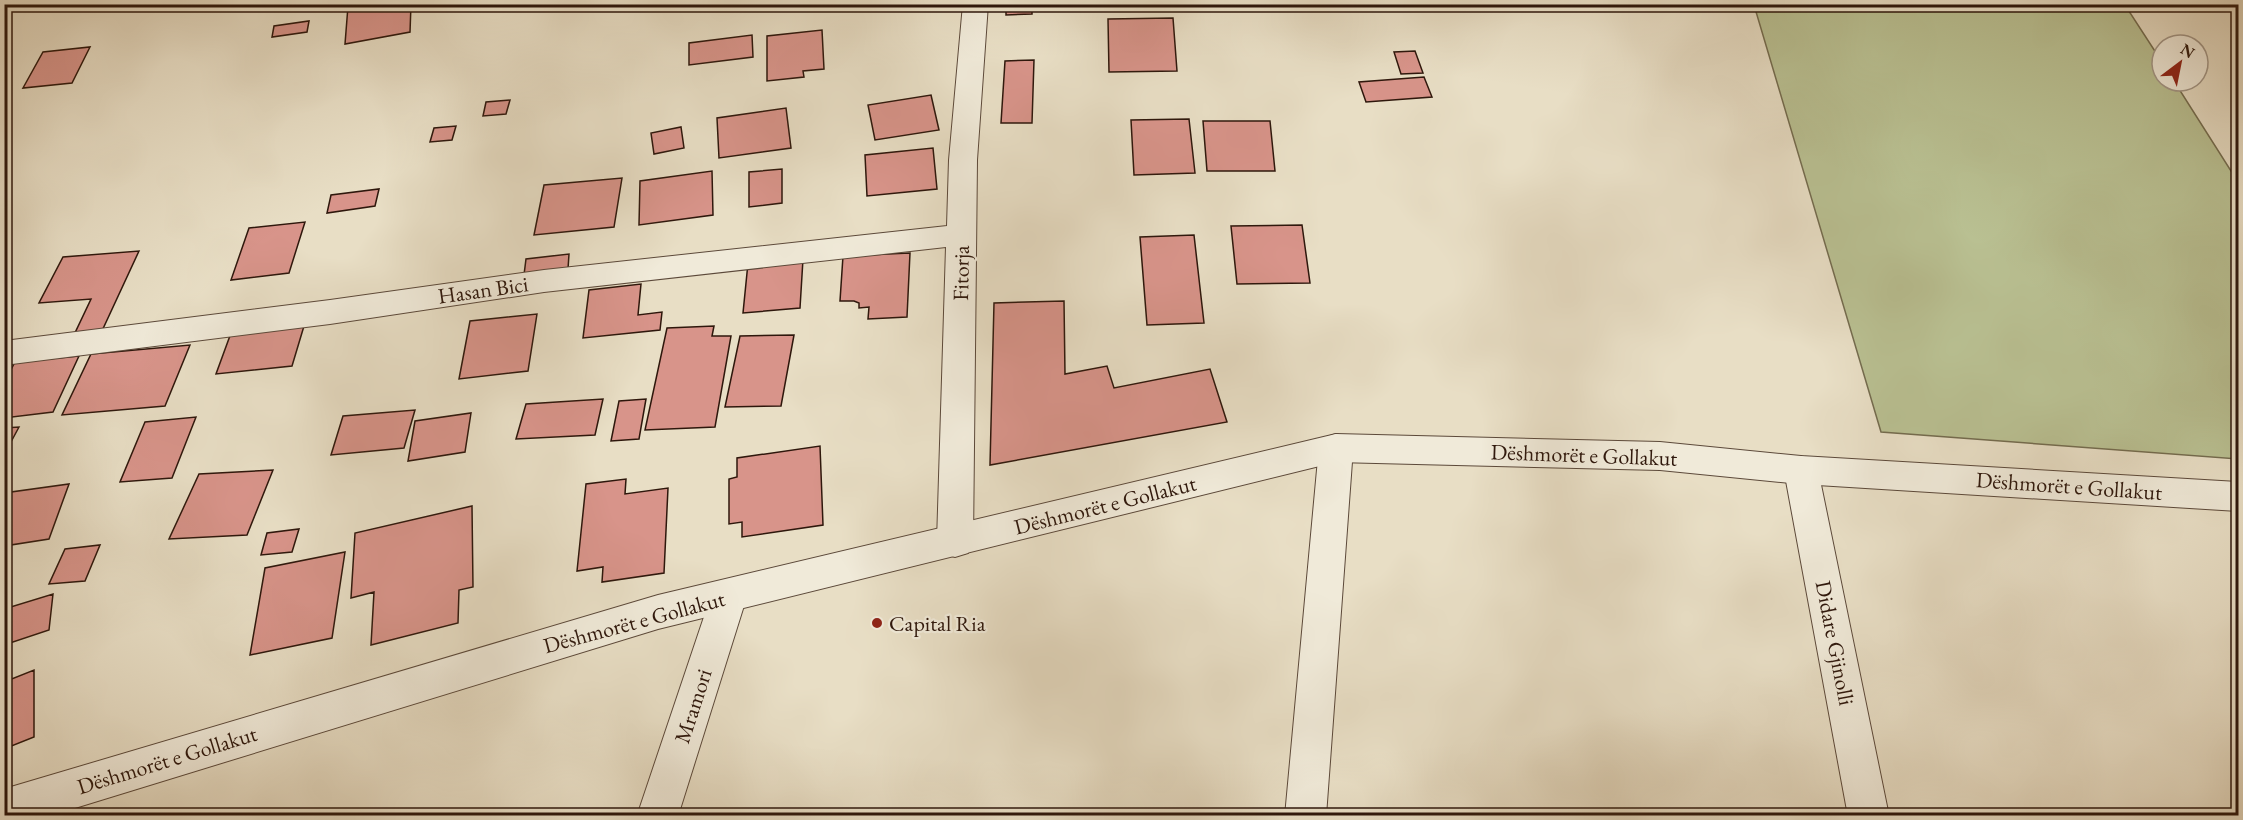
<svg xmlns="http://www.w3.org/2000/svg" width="2243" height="820" viewBox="0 0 2243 820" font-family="'EB Garamond',serif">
<rect width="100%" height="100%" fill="#e8dec5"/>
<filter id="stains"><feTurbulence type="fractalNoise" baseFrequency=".00333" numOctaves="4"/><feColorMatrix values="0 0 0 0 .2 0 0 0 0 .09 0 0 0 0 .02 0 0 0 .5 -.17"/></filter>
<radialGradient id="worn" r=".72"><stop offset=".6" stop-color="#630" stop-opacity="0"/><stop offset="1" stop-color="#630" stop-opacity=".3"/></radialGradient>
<path fill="#b9c092" stroke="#746c4f" stroke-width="1.5" d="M 1754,5 L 2125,5 L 2162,62 L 2162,81 L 2174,81 L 2238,182 L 2238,459 L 1881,432 Z"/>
<path fill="#d8948a" stroke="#2e170c" stroke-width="1.5" d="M 356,4 L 411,4 L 410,32 L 345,44 L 348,6 Z
M 848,4 L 907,4 L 906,7 L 847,9 Z
M 1006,4 L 1032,4 L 1032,14 L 1006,15 Z
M 1173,18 L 1177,71 L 1109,72 L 1108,19 Z
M 309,21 L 307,32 L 272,37 L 274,26 Z
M 822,30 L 824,69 L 803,71 L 804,77 L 767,81 L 767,36 Z
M 752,35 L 753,57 L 689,65 L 689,43 Z
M 90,47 L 72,83 L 23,88 L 43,52 Z
M 1415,51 L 1423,73 L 1401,74 L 1394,52 Z
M 1034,60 L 1032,123 L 1001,123 L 1005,61 Z
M 1424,77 L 1432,97 L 1366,102 L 1359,82 Z
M 931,95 L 939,130 L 875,140 L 868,105 Z
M 510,100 L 506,114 L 483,116 L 486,102 Z
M 786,108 L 791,148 L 719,158 L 717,118 Z
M 1189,119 L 1195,173 L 1134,175 L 1131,120 Z
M 1203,121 L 1270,121 L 1275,171 L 1207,171 Z
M 456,126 L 452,140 L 430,142 L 434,128 Z
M 681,127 L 684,148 L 654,154 L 651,133 Z
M 933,148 L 937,189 L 867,196 L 865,155 Z
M 782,169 L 782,203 L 749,207 L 749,172 Z
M 712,171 L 713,215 L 639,225 L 640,181 Z
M 622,178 L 614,227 L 534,235 L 544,185 Z
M 379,189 L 375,206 L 327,213 L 331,195 Z
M 305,222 L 289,273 L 231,280 L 249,228 Z
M 1302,225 L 1310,283 L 1237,284 L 1231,226 Z
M 1194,235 L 1204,323 L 1147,325 L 1140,237 Z
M 139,251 L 101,333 L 74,335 L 91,299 L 39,303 L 63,257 Z
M 910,253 L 907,317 L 868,319 L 869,307 L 859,308 L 859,303 L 854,301 L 840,301 L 843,256 Z
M 569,254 L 568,269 L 524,275 L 526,259 Z
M 803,259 L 800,308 L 743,313 L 748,263 Z
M 641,284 L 638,315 L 662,312 L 660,330 L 583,338 L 589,290 Z
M 1064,301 L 1065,374 L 1107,366 L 1114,388 L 1210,369 L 1227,422 L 990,465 L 994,303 Z
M 537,314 L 528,371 L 459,379 L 470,321 Z
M 304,326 L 292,366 L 216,374 L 231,333 Z
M 714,326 L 712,336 L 731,336 L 715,427 L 645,430 L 667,328 Z
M 794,335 L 781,406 L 725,407 L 740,336 Z
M 190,345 L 165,406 L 62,415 L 91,354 Z
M 79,356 L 53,412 L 4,418 L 4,383 L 15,362 Z
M 603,399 L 595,435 L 516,439 L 526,404 Z
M 646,399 L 639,439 L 611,441 L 619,401 Z
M 415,410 L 404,448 L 331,455 L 343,416 Z
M 471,413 L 465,452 L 408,461 L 415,421 Z
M 196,417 L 172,478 L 120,482 L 145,422 Z
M 19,427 L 4,455 L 4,428 Z
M 820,446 L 823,525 L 742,537 L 742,522 L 729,524 L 729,479 L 737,477 L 737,458 Z
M 273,470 L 247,535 L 169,539 L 199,474 Z
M 626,479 L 625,494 L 668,488 L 664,573 L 602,582 L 603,567 L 577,571 L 586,484 Z
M 69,484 L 49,539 L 4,546 L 4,493 Z
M 472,506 L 473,587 L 459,590 L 458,623 L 371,645 L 374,592 L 351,598 L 355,533 Z
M 299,529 L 292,552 L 261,555 L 267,533 Z
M 100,545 L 85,581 L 49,584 L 65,549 Z
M 345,552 L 332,638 L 250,655 L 265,568 Z
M 53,594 L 49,630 L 4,645 L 4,609 Z
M 34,670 L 34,737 L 4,749 L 4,682 Z"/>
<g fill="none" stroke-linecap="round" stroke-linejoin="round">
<g stroke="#5c493a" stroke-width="2">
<path id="minor" d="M 963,4 L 988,4 L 977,160 L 973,542 L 968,553 L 955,557 L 942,553 L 937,542 L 946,247 L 544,292 L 330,324 L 4,365 L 4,341 L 330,300 L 544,270 L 947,226 L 949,160 Z
M 1336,434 L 1348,438 L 1353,448 L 1326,816 L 1285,816 L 1319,448 L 1324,438 Z
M 1801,456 L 1813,460 L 1818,470 L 1889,816 L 1848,816 L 1784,470 L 1789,460 Z
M 729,580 L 742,584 L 747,596 L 678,816 L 637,816 L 711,596 L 716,584 Z"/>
</g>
<g stroke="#5c493a" stroke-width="2">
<path id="tertiary" d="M 1336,434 L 1660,442 L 1801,456 L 2238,482 L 2238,511 L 1801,484 L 1660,470 L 1336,462 L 658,629 L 49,816 L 4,816 L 4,789 L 658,595 Z"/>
</g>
<use href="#minor" fill="#f0ead9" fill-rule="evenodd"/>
<use href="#tertiary" fill="#f0ead9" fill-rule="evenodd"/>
</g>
<circle fill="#8f2418" stroke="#f0ead9" stroke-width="2" cx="877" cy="623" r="6"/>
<g text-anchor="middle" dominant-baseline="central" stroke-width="4.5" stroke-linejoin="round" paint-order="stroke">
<g font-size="22" fill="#2e170c" stroke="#f0ead9">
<text transform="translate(961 273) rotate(-89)">Fitorja</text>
<text transform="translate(483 290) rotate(-8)">Hasan Bici</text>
<text transform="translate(1584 455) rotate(2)">Dëshmorët e Gollakut</text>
<text transform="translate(2069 486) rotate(4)">Dëshmorët e Gollakut</text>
<text transform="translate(1105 505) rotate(-14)">Dëshmorët e Gollakut</text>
<text transform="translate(634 622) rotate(-15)">Dëshmorët e Gollakut</text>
<text transform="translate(1835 643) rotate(79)">Didare Gjinolli</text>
<text transform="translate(693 706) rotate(-72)">Mramori</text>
<text transform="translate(167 760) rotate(-17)">Dëshmorët e Gollakut</text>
</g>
<g font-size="22" fill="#2e170c" stroke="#f0ead9" text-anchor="start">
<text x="889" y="623">Capital Ria</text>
</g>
</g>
<rect width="2243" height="820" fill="none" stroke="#e8dec5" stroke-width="24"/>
<rect x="6" y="6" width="2231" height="808" fill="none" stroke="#2e170c" stroke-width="3"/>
<rect x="12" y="12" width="2219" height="796" fill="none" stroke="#2e170c" stroke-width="1.5"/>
<g transform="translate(2180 63) rotate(32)"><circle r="28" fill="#f0ead9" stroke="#a29687" stroke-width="1.5"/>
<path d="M0-4.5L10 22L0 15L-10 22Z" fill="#8f2418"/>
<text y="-9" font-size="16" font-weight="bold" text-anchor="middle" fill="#2e170c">N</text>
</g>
<rect width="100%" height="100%" filter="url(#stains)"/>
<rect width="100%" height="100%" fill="url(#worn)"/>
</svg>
